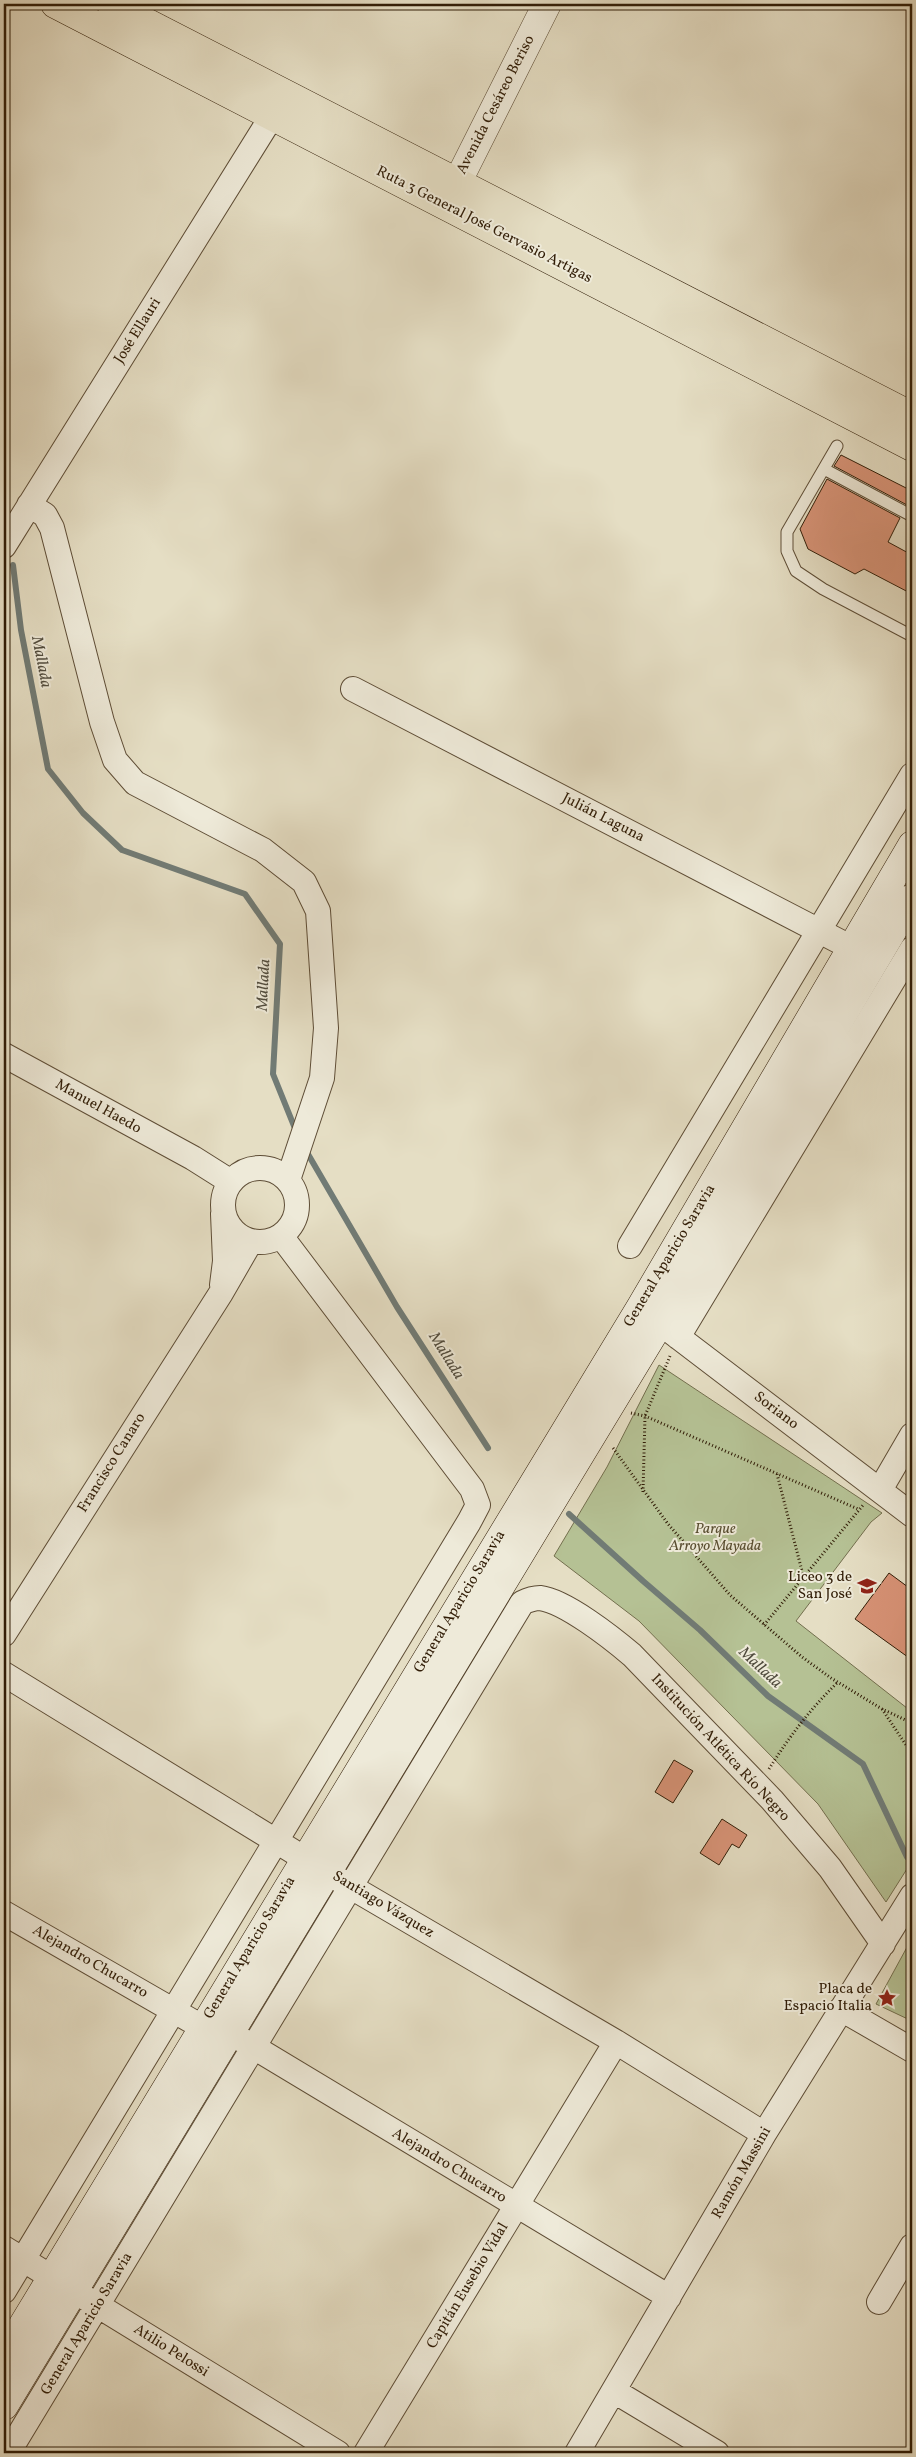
<svg xmlns="http://www.w3.org/2000/svg" width="916" height="2457" viewBox="0 0 916 2457" font-family="Vollkorn,serif">
<rect width="100%" height="100%" fill="#e5dec4"/>
<filter id="stains"><feTurbulence type="fractalNoise" baseFrequency=".004" numOctaves="4"/><feColorMatrix values="0 0 0 0 .2 0 0 0 0 .09 0 0 0 0 .02 0 0 0 .5 -.17"/></filter>
<radialGradient id="worn" r=".72"><stop offset=".6" stop-color="#630" stop-opacity="0"/><stop offset="1" stop-color="#630" stop-opacity=".3"/></radialGradient>
<path fill="#b5c194" stroke="#736f4e" d="M 659,1365 L 882,1513 L 871,1522 L 796,1621 L 912,1712 L 912,1861 L 886,1902 L 818,1804 L 639,1621 L 554,1556 L 607,1467 Z
M 912,1938 L 912,2021 L 876,2004 Z"/>
<g fill="none" stroke-linecap="round" stroke-linejoin="round">
<path stroke="#717b75" stroke-width="6" d="M 13,565 L 21,630 L 48,769 L 83,813 L 122,850 L 245,894 L 280,944 L 273,1074 L 296,1131
M 305,1149 L 397,1307 L 488,1448
M 569,1514 L 643,1581 L 700,1630 L 768,1696 L 863,1764 L 907,1857"/>
</g>
<path fill="#d89377" stroke="#311d07" d="M 841,455 L 912,491 L 907,505 L 834,466 Z
M 827,479 L 900,518 L 888,542 L 912,555 L 912,594 L 864,569 L 855,574 L 808,549 L 800,529 Z
M 889,1573 L 912,1590 L 912,1660 L 855,1619 Z
M 674,1760 L 693,1771 L 673,1803 L 655,1792 Z
M 722,1819 L 747,1835 L 739,1848 L 732,1844 L 719,1865 L 700,1853 Z"/>
<g fill="none" stroke-linecap="round" stroke-linejoin="round">
<g stroke="#5e4d36" stroke-width="13">
<path id="service" d="M 837,446 L 787,532 L 787,551 L 796,571 L 823,589 L 912,636
M 824,469 L 912,516"/>
</g>
<g stroke="#5e4d36" stroke-width="26">
<path id="minor" d="M 29,505 L 45,515 L 52,528 L 102,722 L 115,760 L 135,783 L 263,850 L 304,882 L 318,911 L 326,1028 L 322,1078 L 288,1180
M 4,546 L 272,116
M 353,689 L 852,948
M 4,1055 L 193,1158 L 231,1182
M223 1205a37 37 0 1 1 74 0a37 37 0 1 1-74 0Z
M 630,1246 L 912,775
M 222,1285 L 225,1261 L 223,1214
M 665,1327 L 912,1515
M 678,1337 L 912,949
M 880,1490 L 912,1435
M 4,1634 L 221,1293 L 251,1241
M 4,1674 L 351,1887 L 616,2042 L 764,2134
M 4,1913 L 202,2027
M 841,2009 L 912,2050
M 242,2040 L 669,2297
M 4,2248 L 338,2453
M 4,2291 L 469,1522 L 478,1505 L 472,1489 L 281,1236
M 879,2302 L 912,2246
M 614,2391 L 717,2453
M 8,2453 L 522,1603 C 528,1600 534,1598 540,1598 C 565,1601 612,1638 632,1655 L 772,1800 L 830,1868 L 883,1944
M 366,2453 L 616,2042
M 577,2453 L 764,2134 L 912,1896"/>
</g>
<g stroke="#5e4d36" stroke-width="29">
<path id="tertiary" d="M 447,203 L 547,4"/>
</g>
<g stroke="#311d07" stroke-width="29">
<path id="secondary" d="M 4,2356 L 640,1308 L 912,845
M 4,2406 L 660,1323 L 912,898"/>
</g>
<g stroke="#311d07" stroke-width="29">
<path id="trunk" d="M 55,4 L 912,447
M 111,4 L 912,416"/>
</g>
<path stroke="#311d07" stroke-width="3" stroke-dasharray="1 2.5" stroke-linecap="butt" d="M 631,1413 L 645,1416 L 858,1509
M 613,1448 L 668,1524 L 730,1595 L 802,1657 L 831,1678 L 882,1709 L 912,1723
M 777,1474 L 803,1575
M 643,1492 L 645,1416 L 670,1356
M 764,1625 L 864,1504
M 882,1709 L 912,1754
M 769,1769 C 789,1737 811,1708 838,1682"/>
<use href="#service" stroke="#eeead9" stroke-width="11"/>
<use href="#minor" stroke="#eeead9" stroke-width="24"/>
<use href="#tertiary" stroke="#eeead9" stroke-width="28"/>
<use href="#secondary" stroke="#eeead9" stroke-width="28"/>
<use href="#trunk" stroke="#e5dec4" stroke-width="28"/>
</g>
<defs>
<g id="school-bare" transform="scale(1.5)"><path d="M0-5L7-2L0 1L-7-2ZM-4 1L0 2.5L4 1V4Q0 6-4 4Z" fill="#8f2418" stroke="#eeead9" stroke-width="2.5" paint-order="stroke"/></g>
<g id="sight-bare" transform="scale(1.5)"><path d="M0-6L1.8-2.2L6-1.7L2.9 1.2L3.7 5.4L0 3.3L-3.7 5.4L-2.9 1.2L-6-1.7L-1.8-2.2Z" fill="#8f2418" stroke="#eeead9" stroke-width="2.5" paint-order="stroke"/></g>
</defs>
<g fill-rule="evenodd">
<use href="#school-bare" x="867" y="1586"/>
<use href="#sight-bare" x="887" y="1998"/>
</g>
<g text-anchor="middle" dominant-baseline="central" stroke-width="4" stroke-linejoin="round" paint-order="stroke">
<g font-size="15" fill="#311d07" stroke="#eeead9">
<text transform="translate(496 105) rotate(-63)">Avenida Cesáreo Beriso</text>
<text transform="translate(484 225) rotate(27)">Ruta 3 General José Gervasio Artigas</text>
<text transform="translate(138 331) rotate(-58)">José Ellauri</text>
<text transform="translate(603 818) rotate(27)">Julián Laguna</text>
<text transform="translate(98 1107) rotate(29)">Manuel Haedo</text>
<text transform="translate(670 1256) rotate(-59)">General Aparicio Saravia</text>
<text transform="translate(776 1411) rotate(37)">Soriano</text>
<text transform="translate(112 1463) rotate(-58)">Francisco Canaro</text>
<text transform="translate(460 1602) rotate(-59)">General Aparicio Saravia</text>
<text transform="translate(720 1748) rotate(47)">Institución Atlética Río Negro</text>
<text transform="translate(383 1905) rotate(31)">Santiago Vázquez</text>
<text transform="translate(250 1948) rotate(-59)">General Aparicio Saravia</text>
<text transform="translate(90 1962) rotate(30)">Alejandro Chucarro</text>
<text transform="translate(449 2166) rotate(31)">Alejandro Chucarro</text>
<text transform="translate(742 2173) rotate(-60)">Ramón Massini</text>
<text transform="translate(468 2286) rotate(-59)">Capitán Eusebio Vidal</text>
<text transform="translate(87 2324) rotate(-59)">General Aparicio Saravia</text>
<text transform="translate(171 2351) rotate(32)">Atilio Pelossi</text>
</g>
<g font-size="15" font-style="italic" fill="#594e31" stroke="#eeead9">
<text x="715" y="1529">Parque<tspan x="715" dy="17">Arroyo Mayada</tspan></text>
</g>
<g font-size="15" fill="#311d07" stroke="#eeead9" text-anchor="end">
<text x="852" y="1577">Liceo 3 de<tspan x="852" dy="17">San José</tspan></text>
<text x="872" y="1989">Placa de<tspan x="872" dy="17">Espacio Italia</tspan></text>
</g>
<g font-size="16" font-style="italic" fill="#514c3e" stroke="#eeead9">
<text transform="translate(41 662) rotate(79)">Mallada</text>
<text transform="translate(264 985) rotate(-87)">Mallada</text>
<text transform="translate(446 1356) rotate(58)">Mallada</text>
<text transform="translate(760 1668) rotate(43)">Mallada</text>
</g>
</g>
<rect width="916" height="2457" fill="none" stroke="#e5dec4" stroke-width="20"/>
<rect x="5" y="5" width="906" height="2447" fill="none" stroke="#311d07" stroke-width="2.5"/>
<rect x="10" y="10" width="896" height="2437" fill="none" stroke="#311d07"/>
<rect width="100%" height="100%" filter="url(#stains)"/>
<rect width="100%" height="100%" fill="url(#worn)"/>
</svg>
